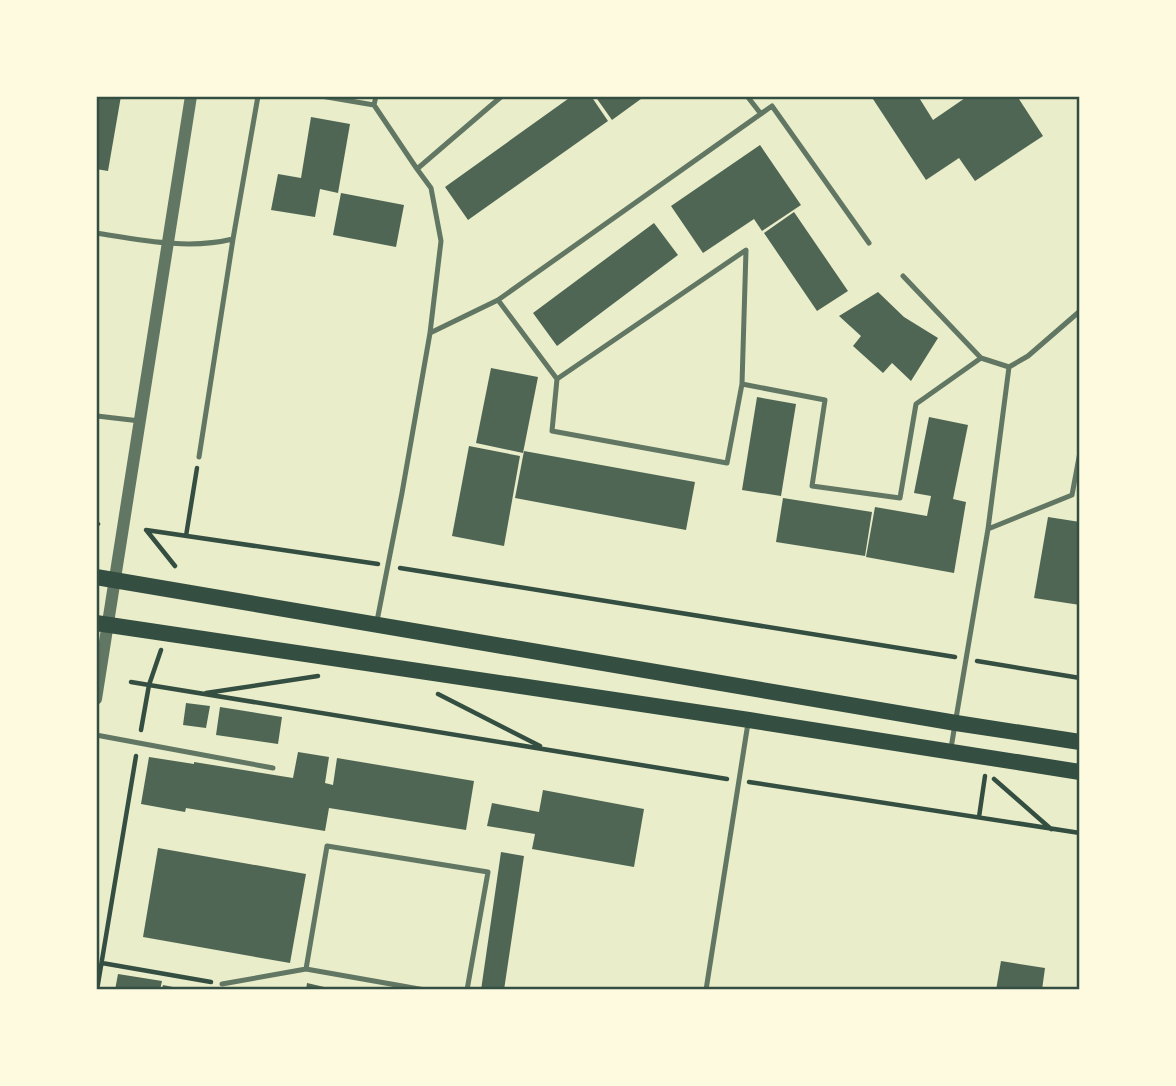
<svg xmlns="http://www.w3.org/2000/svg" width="1176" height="1086" viewBox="0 0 1176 1086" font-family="Manrope,sans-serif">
<rect width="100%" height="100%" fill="#e9edc9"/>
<path fill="#4f6655" d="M 96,96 L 121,96 L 108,171 L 96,169 Z
M 572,96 L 591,96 L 608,121 L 468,220 L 445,187 Z
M 595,96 L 645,96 L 612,120 Z
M 871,96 L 918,96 L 933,120 L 968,96 L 1017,96 L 1043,136 L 975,181 L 959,158 L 926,180 Z
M 311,117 L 350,124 L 338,193 L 320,189 L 315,217 L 271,210 L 278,174 L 301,178 Z
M 760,145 L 801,205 L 762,231 L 754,219 L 703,253 L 671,206 Z
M 341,193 L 404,205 L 396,247 L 333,235 Z
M 794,212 L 848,291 L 817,311 L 764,233 Z
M 654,223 L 678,255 L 557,346 L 533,313 Z
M 878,292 L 904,317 L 938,338 L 911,381 L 892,363 L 883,373 L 853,346 L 861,336 L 839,316 Z
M 491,368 L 538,377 L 523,453 L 476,443 Z
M 757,397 L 796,404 L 781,496 L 742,490 Z
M 929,417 L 968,425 L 953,499 L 966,502 L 954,573 L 866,557 L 875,507 L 927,516 L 931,496 L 914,493 Z
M 469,446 L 520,456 L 504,546 L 452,536 Z
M 524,451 L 695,482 L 686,530 L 515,498 Z
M 783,498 L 872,512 L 865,556 L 776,542 Z
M 1048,517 L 1080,522 L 1080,605 L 1034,598 Z
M 186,703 L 210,706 L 206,728 L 183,725 Z
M 220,707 L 282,717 L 278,744 L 216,735 Z
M 298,752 L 329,757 L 325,783 L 333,785 L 337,758 L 474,781 L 466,830 L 329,808 L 325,831 L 186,808 L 185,812 L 141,804 L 149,757 L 194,764 L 194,762 L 293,778 Z
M 543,790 L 644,809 L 634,867 L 532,849 L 535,834 L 487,826 L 492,803 L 539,812 Z
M 158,848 L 306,874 L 290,963 L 143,937 Z
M 501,852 L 524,856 L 504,990 L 481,990 Z
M 1001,961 L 1045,968 L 1042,990 L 996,990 Z
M 118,974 L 162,981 L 160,990 L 115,990 Z
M 307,983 L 333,989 L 333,990 L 306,990 Z
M 163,985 L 183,989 L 182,990 L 162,990 Z"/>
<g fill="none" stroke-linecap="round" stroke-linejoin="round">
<path stroke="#344e41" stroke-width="4.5" d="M 96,526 L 98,524
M 146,530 L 378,564
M 147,531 L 175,566
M 186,536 L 197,468
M 400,568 L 955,657
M 977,661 L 1080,678
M 131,682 L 149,685 L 161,650
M 206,693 L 318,676
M 438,694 L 540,746
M 141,730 L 149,685 L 727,779
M 994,779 L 1051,829
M 749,782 L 1080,833
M 979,817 L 985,776
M 102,963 L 211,982
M 97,990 L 136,756"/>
<path stroke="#617663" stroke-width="5" d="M 321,96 L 374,105
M 376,96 L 374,105 L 417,169 L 502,96
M 747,96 L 761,114
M 96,233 C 141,240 188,250 233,239 L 258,96
M 903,276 L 981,358 L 1009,367 L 988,529 L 951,748
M 498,300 L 772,106 L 869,243
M 430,333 L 498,300 L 557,379 L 552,431 L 727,463 L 742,384 L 746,250 L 557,379
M 1009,367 L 1028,356 L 1080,311
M 742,384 L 825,400 L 812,486 L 900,498 L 916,404 L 981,358
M 97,416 L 140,421
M 199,457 L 233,239
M 988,529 L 1072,495 L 1080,452
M 377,621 L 402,493 L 430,333 L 441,241 L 431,188 L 417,169
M 96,735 L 273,768
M 222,984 L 306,969
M 425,990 L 306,969 L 327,846 L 488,872 L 467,990
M 706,990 L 748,723"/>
<path stroke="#617663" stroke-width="12" d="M 96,699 L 191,96"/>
<path stroke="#344e41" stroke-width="16" d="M 96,577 L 956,723 L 1080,742
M 96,623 L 749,720 L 1080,772"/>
</g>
<rect width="1176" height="1086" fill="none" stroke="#fefae0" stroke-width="196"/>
<rect x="98" y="98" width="980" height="890" fill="none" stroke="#344e41" stroke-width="2.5"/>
</svg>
